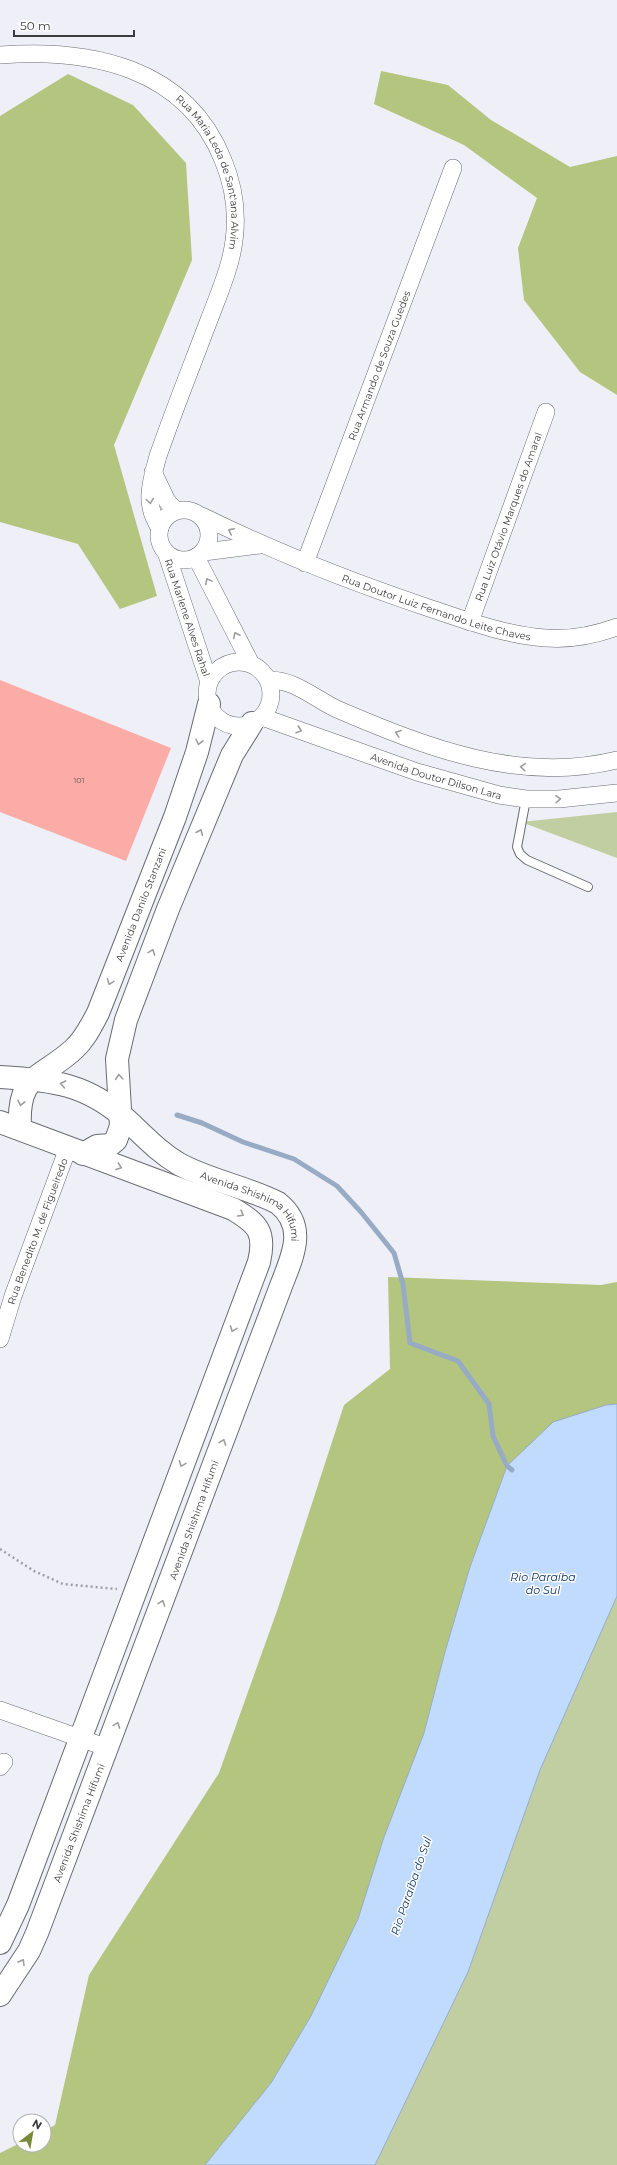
<svg xmlns="http://www.w3.org/2000/svg" width="617" height="2165" viewBox="0 0 617 2165" font-family="Montserrat,sans-serif">
<rect width="100%" height="100%" fill="#efeff8"/>
<path fill="#c1cea1" d="M 617,812 L 617,858 L 521,822 Z
M 617,1596 L 617,2165 L 375,2165 L 468,1972 L 540,1770 Z"/>
<path fill="#b3c57f" d="M 381,71 L 448,85 L 491,120 L 570,167 L 617,156 L 617,395 L 580,372 L 524,300 L 518,248 L 537,198 L 464,145 L 374,104 Z
M 68,74 L 133,105 L 186,163 L 192,260 L 114,445 L 157,596 L 120,609 L 78,544 L 0,522 L 0,116 Z
M 388,1277 L 601,1285 L 617,1282 L 617,1404 L 606,1405 L 507,1466 L 470,1567 L 445,1652 L 424,1733 L 358,1919 L 311,2016 L 271,2083 L 205,2165 L 0,2165 L 0,2153 L 20,2143 L 20,2145 L 44,2145 L 44,2131 L 55,2125 L 89,1975 L 219,1773 L 278,1608 L 344,1405 L 390,1369 Z"/>
<path fill="#c0dbfe" stroke="#98abc5" d="M 617,1404 L 617,1596 L 540,1770 L 468,1972 L 375,2165 L 205,2165 L 271,2083 L 311,2016 L 358,1919 L 384,1837 L 424,1733 L 445,1652 L 470,1567 L 507,1466 L 553,1422 L 606,1405 Z"/>
<g fill="none" stroke-linecap="round" stroke-linejoin="round">
<path stroke="#98abc5" stroke-width="5" d="M 177,1115 L 202,1123 L 243,1142 L 294,1159 L 337,1186 L 361,1212 L 394,1253 L 403,1284 L 410,1343 L 458,1361 L 489,1404 L 493,1436 L 507,1466 L 512,1470"/>
</g>
<path fill="#fbaca6" d="M 0,680 L 171,748 L 126,861 L 0,812 Z"/>
<g fill="none" stroke-linecap="round" stroke-linejoin="round">
<g stroke="#6a6a72" stroke-width="10">
<path id="lane" d="M 526,799 L 517,847 L 520,854 L 527,860 L 588,887"/>
</g>
<g stroke="#6a6a72" stroke-width="18">
<g id="street">
<path id="s1" d="M 0,55 C 90,48 186,67 223,160 C 236,191 239,223 231,257 C 226,278 217,299 209,320 C 192,365 174,410 158,456 C 151,482 143,504 160,528"/>
<path d="M 153,472 L 167,501 L 176,511"/>
<circle cx="184" cy="535" r="25"/>
<path id="s2" d="M 202,516 C 275,552 349,581 426,607 C 465,620 504,635 546,638 C 570,640 595,635 617,627"/>
<path id="s3" d="M 166,552 L 209,682"/>
<path d="M 204,552 L 260,545"/>
<path d="M 196,557 L 251,664"/>
<path id="s4" d="M 305,563 L 453,168"/>
<path id="s5" d="M 470,622 L 546,412"/>
<circle cx="239" cy="694" r="32"/>
<path d="M 268,680 C 295,679 316,700 339,710 C 428,748 520,784 617,760"/>
<path id="s6" d="M 262,717 L 417,772 L 499,795 L 526,799 L 559,799 L 617,793"/>
<path id="s7" d="M 0,1339 L 13,1296 L 68,1148"/>
<path d="M 0,1710 L 108,1748"/>
<path d="M 0,1767 L 4,1762"/>
</g>
</g>
<g stroke="#6a6a72" stroke-width="24">
<g id="secondary">
<path id="s8" d="M 0,1077 C 53,1080 88,1084 128,1121 C 145,1137 159,1152 179,1164 C 210,1181 247,1187 278,1203 C 308,1227 292,1257 281,1286 L 37,1933 L 29,1951 L 0,1995"/>
<path d="M 0,1122 L 233,1209 C 258,1224 266,1232 259,1262 L 18,1905 L 0,1943"/>
<path id="s9" d="M 20,1129 C 17,1073 40,1080 74,1049 C 85,1039 91,1026 98,1013 L 175,817 L 197,752 L 209,704"/>
<path d="M 83,1154 L 97,1146 L 110,1145 L 116,1140 L 121,1126 L 117,1059 L 126,1020 L 168,909 L 232,755 L 252,723"/>
</g>
</g>
<path stroke="#9f9fa6" stroke-width="2.5" stroke-dasharray="2 3" stroke-linecap="butt" d="M 0,1549 L 34,1571 L 63,1584 L 117,1589"/>
<use href="#lane" stroke="#fff" stroke-width="8"/>
<use href="#street" stroke="#fff" stroke-width="17"/>
<use href="#secondary" stroke="#fff" stroke-width="22"/>
</g>
<defs><path id="oneway-chevron" d="M-2-3.5L2.5 0L-2 3.5" fill="none" stroke-width="1.6" stroke-linecap="round" stroke-linejoin="round"/></defs>
<g stroke="#9d9d9f">
<use href="#oneway-chevron" transform="translate(150 501) rotate(82)"/>
<use href="#oneway-chevron" transform="translate(231 531) rotate(-154)"/>
<use href="#oneway-chevron" transform="translate(208 581) rotate(-118)"/>
<use href="#oneway-chevron" transform="translate(236 635) rotate(-117)"/>
<use href="#oneway-chevron" transform="translate(299 730) rotate(19)"/>
<use href="#oneway-chevron" transform="translate(398 733) rotate(-160)"/>
<use href="#oneway-chevron" transform="translate(199 742) rotate(103)"/>
<use href="#oneway-chevron" transform="translate(523 767) rotate(-175)"/>
<use href="#oneway-chevron" transform="translate(558 799) rotate(-1)"/>
<use href="#oneway-chevron" transform="translate(200 832) rotate(-67)"/>
<use href="#oneway-chevron" transform="translate(152 952) rotate(-70)"/>
<use href="#oneway-chevron" transform="translate(110 982) rotate(111)"/>
<use href="#oneway-chevron" transform="translate(119 1077) rotate(-95)"/>
<use href="#oneway-chevron" transform="translate(63 1084) rotate(-169)"/>
<use href="#oneway-chevron" transform="translate(21 1103) rotate(102)"/>
<use href="#oneway-chevron" transform="translate(119 1167) rotate(20)"/>
<use href="#oneway-chevron" transform="translate(241 1214) rotate(30)"/>
<use href="#oneway-chevron" transform="translate(233 1329) rotate(111)"/>
<use href="#oneway-chevron" transform="translate(223 1442) rotate(-70)"/>
<use href="#oneway-chevron" transform="translate(182 1464) rotate(111)"/>
<use href="#oneway-chevron" transform="translate(162 1603) rotate(-70)"/>
<use href="#oneway-chevron" transform="translate(117 1725) rotate(-70)"/>
<use href="#oneway-chevron" transform="translate(22 1962) rotate(-59)"/>
</g>
<g text-anchor="middle" dominant-baseline="central" stroke-width="3" stroke-linejoin="round" paint-order="stroke">
<g font-size="8" fill="#6b5759">
<text x="79" y="780">101</text>
</g>
<g font-size="10" fill="#3b3b3f" stroke="#fff">
<text stroke="none"><textPath href="#s1" startOffset="272">Rua Maria Leda de Sant'ana Alvim</textPath></text>
<text stroke="none"><textPath href="#s4" startOffset="211">Rua Armando de Souza Guedes</textPath></text>
<text stroke="none"><textPath href="#s5" startOffset="112">Rua Luiz Otávio Marques do Amaral</textPath></text>
<text stroke="none"><textPath href="#s2" startOffset="252">Rua Doutor Luiz Fernando Leite Chaves</textPath></text>
<text stroke="none"><textPath href="#s3" startOffset="69">Rua Marlene Alves Rahal</textPath></text>
<text stroke="none"><textPath href="#s6" startOffset="184">Avenida Doutor Dilson Lara</textPath></text>
<text stroke="none"><textPath href="#s9" startOffset="264">Avenida Danilo Stanzani</textPath></text>
<text stroke="none"><textPath href="#s8" startOffset="293">Avenida Shishima Hifumi</textPath></text>
<text stroke="none"><textPath href="#s7" startOffset="114">Rua Benedito M. de Figueiredo</textPath></text>
<text transform="translate(194 1520) rotate(-70)">Avenida Shishima Hifumi</text>
<text transform="translate(79 1823) rotate(-69)">Avenida Shishima Hifumi</text>
</g>
<g font-size="11" font-style="italic" fill="#022d5f" stroke="#fff">
<text x="543" y="1577">Rio Paraíba<tspan x="543" dy="13">do Sul</tspan></text>
<text transform="translate(411 1886) rotate(-71)">Rio Paraíba do Sul</text>
</g>
</g>
<g transform="translate(32 2133) rotate(31)"><circle r="19" fill="#ffffff" stroke="#b1b1b2"/>
<path d="M0-3L7 15L0 10L-7 15Z" fill="#798937"/>
<text y="-6" font-size="11" font-weight="bold" text-anchor="middle" fill="#3b3b3f">N</text>
</g>
<path d="M14 30v6h120v-6" fill="none" stroke="#3b3b3f" stroke-width="2"/>
<text x="20" y="30" font-size="12" fill="#3b3b3f" stroke="#ffffff" stroke-width="3" paint-order="stroke">50 m</text>
</svg>
